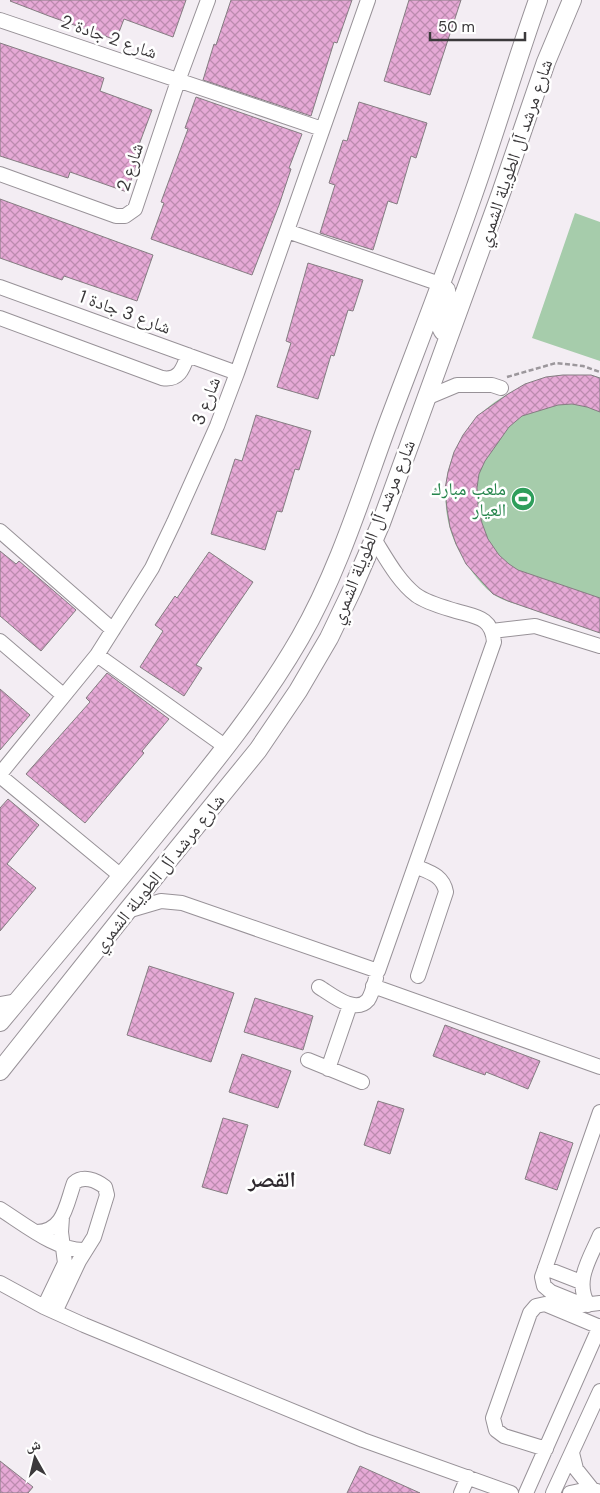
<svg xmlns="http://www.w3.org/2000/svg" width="600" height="1493" viewBox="0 0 600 1493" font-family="'DM Sans','Noto Naskh Arabic',sans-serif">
<defs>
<pattern id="building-cross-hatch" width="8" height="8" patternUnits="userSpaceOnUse" patternTransform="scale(1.25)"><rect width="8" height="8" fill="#e6a9d6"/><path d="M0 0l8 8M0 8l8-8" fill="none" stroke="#bc8baf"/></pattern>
</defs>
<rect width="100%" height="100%" fill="#f3edf3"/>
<path fill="#a6ccab" d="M 575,213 L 600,222 L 600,361 L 532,338 Z
M 563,375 L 591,375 L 600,378 L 600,633 C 576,624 552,616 528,608 C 517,604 502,601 493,594 C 479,584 466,564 458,549 C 443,520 441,483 454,453 C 457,446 462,440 466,434 C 470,428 473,420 479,415 C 502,393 532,380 563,375 Z"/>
<path fill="url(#building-cross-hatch)" stroke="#857d82" d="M 11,0 L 186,0 L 173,37 L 124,19 L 116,40 L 49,16 L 10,1 Z
M 231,0 L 352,0 L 337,43 L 334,42 L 311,116 L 203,80 L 214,44 L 216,45 Z
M 409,0 L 461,0 L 430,95 L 384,81 Z
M 0,43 L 104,78 L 100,91 L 152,110 L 137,150 L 141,152 L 127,192 L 70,172 L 68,178 L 0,156 Z
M 196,97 L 302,134 L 289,168 L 291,169 L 279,205 L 252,275 L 151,239 L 164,203 L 161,202 L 188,129 L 185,128 Z
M 359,102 L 427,123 L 416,158 L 411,156 L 397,204 L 388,201 L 373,250 L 320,233 L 335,185 L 329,183 L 343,140 L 347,141 Z
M 0,199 L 153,255 L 137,301 L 64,276 L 62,280 L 0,258 Z
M 308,263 L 363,280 L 353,311 L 348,310 L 334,356 L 331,355 L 318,399 L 277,387 L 291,343 L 286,341 Z
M 563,375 L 591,375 L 600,378 L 600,412 L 587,407 L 572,404 L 558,405 L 522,416 L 509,427 L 485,461 L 479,474 L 477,488 L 478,505 L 482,523 L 488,539 L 499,555 L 509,564 L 518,570 L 600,598 L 600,633 L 508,601 L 493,594 L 466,564 L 456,544 L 450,527 L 447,509 L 445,489 L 448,472 L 454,452 L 463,435 L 477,416 L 508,394 L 525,384 L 546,377 Z
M 256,415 L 311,431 L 299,470 L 295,469 L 282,512 L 277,511 L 265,550 L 211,534 L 235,459 L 242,461 Z
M 0,551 L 16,564 L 19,561 L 76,610 L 41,651 L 0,616 Z
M 209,552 L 253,582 L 196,665 L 202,668 L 184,696 L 140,667 L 163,631 L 155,625 L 175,596 L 177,598 Z
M 107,673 L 169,719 L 142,751 L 144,753 L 85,823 L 26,774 L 90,702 L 86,698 Z
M 0,689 L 30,715 L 0,750 Z
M 8,799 L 39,825 L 7,864 L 36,888 L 0,931 L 0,808 Z
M 149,966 L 234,993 L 211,1062 L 127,1035 Z
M 255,998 L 313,1016 L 303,1050 L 244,1032 Z
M 445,1025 L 540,1061 L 528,1089 L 486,1072 L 485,1075 L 433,1056 Z
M 242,1054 L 291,1071 L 278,1108 L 229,1092 Z
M 378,1101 L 404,1109 L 390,1154 L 364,1145 Z
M 223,1118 L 248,1125 L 227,1194 L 202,1187 Z
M 540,1132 L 573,1143 L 557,1190 L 525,1179 Z
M 0,1461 L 33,1487 L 28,1493 L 0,1493 Z
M 360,1466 L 420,1493 L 347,1493 Z"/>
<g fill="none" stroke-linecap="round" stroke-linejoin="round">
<g stroke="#989298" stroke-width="16">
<path id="minor" d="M 0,20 L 322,129
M 0,174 L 116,216 L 125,216 L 135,209 L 178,81 L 208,0
M 287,231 L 440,284
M 0,287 L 237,373
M 0,318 L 162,378 C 179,381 183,369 188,355
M 426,398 L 457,385 L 492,385 L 501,388
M 0,531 L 113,630
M 492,631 L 535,626 L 600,646
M 0,641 L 63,695
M 97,655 L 226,747
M 0,774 L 97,655 L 152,568 L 174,522 L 217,426 L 237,373 L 368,0
M 0,776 L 121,876
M 415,866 C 429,872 443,875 446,892 L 418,976
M 127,911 L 161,901 L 182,903 L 378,971 L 494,642 C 492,617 476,617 456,611 C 443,607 427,603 416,595 C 398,581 386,558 374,539
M 373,986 L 600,1067
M 319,987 C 331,994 355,1015 368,1000 C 372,994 374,985 376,978
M 0,1004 L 18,1001
M 308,1060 L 362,1082
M 328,1069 L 350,1005
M 600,1112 L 542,1277 L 544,1286 L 551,1292 L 583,1305 L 600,1303
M 0,1209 C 24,1224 58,1252 86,1250
M 37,1232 C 64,1231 66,1205 74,1183 C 83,1175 96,1180 105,1187 L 107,1195 L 94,1237 L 79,1261 L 55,1312
M 545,1268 L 581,1282
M 0,1283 L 44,1307 L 84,1325 L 363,1440 L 511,1493
M 588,1305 C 574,1280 590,1259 600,1235
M 44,1307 L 65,1263 L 61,1232 L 62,1217
M 546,1449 L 504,1436 L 496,1430 L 493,1418 L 530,1313 L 536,1306 L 545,1304 L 600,1327
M 572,1453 L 576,1469 L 592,1489
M 461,1493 L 468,1477
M 526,1493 L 600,1326
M 553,1493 L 600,1391
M 570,1493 L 584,1490 L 597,1491"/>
</g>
<g stroke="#989298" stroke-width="20">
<path id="major" d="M 446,290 L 447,299 L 439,323 L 443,331 L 450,333
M 0,1022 C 55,956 111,890 165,823 C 213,764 262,704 300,638 C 338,572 361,497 387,426 C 416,349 446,273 473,195 C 496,130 515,65 538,0
M 0,1071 L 127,911 L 258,750 L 298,691 L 329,638 L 352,590 L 381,523 L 501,193 L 546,62 L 572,0"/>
</g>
<path stroke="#9c979c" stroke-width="2.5" stroke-dasharray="5 2.5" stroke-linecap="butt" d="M 507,377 L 556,363 L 583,366 L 600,372"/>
<use href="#minor" stroke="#fff" stroke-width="14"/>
<use href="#major" stroke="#fff" stroke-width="18"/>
</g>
<defs>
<g id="stadium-disc" transform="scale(1.25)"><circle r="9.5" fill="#2e9e5b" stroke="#fff"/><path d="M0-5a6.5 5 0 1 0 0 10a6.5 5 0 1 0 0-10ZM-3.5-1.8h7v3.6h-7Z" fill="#fff"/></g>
</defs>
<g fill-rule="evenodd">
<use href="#stadium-disc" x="523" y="499"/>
</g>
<g text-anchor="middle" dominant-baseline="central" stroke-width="5" stroke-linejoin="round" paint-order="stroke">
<g font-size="18" fill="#3b393b" stroke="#fff">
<text transform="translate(109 37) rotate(19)">شارع 2 جادة 2</text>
<text transform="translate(515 153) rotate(-71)">شارع مرشد آل الطويلة الشمري</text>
<text transform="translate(130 167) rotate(-72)">شارع 2</text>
<text transform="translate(125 312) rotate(20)">شارع 3 جادة 1</text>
<text transform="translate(206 401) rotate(-69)">شارع 3</text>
<text transform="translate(373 532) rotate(-68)">شارع مرشد آل الطويلة الشمري</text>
<text transform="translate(159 873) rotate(-51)">شارع مرشد آل الطويلة الشمري</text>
</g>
<g font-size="18" fill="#27864d" stroke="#fff" text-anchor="end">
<text x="506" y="489">ملعب مبارك<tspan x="506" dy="21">العيار</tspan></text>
</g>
<g font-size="22" font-weight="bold" fill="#2f2a2f" stroke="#fff">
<text x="272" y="1179">القصر</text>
</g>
</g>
<g transform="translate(35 1458) rotate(352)" stroke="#ffffff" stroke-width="4" paint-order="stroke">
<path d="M0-4L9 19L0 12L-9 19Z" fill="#3b393b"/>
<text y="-8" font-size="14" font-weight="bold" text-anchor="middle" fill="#3b393b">ش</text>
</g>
<path d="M430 32v8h95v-8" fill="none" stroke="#3b393b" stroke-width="2.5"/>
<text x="438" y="32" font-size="15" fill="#3b393b" stroke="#ffffff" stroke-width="4" paint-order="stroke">50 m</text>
</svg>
